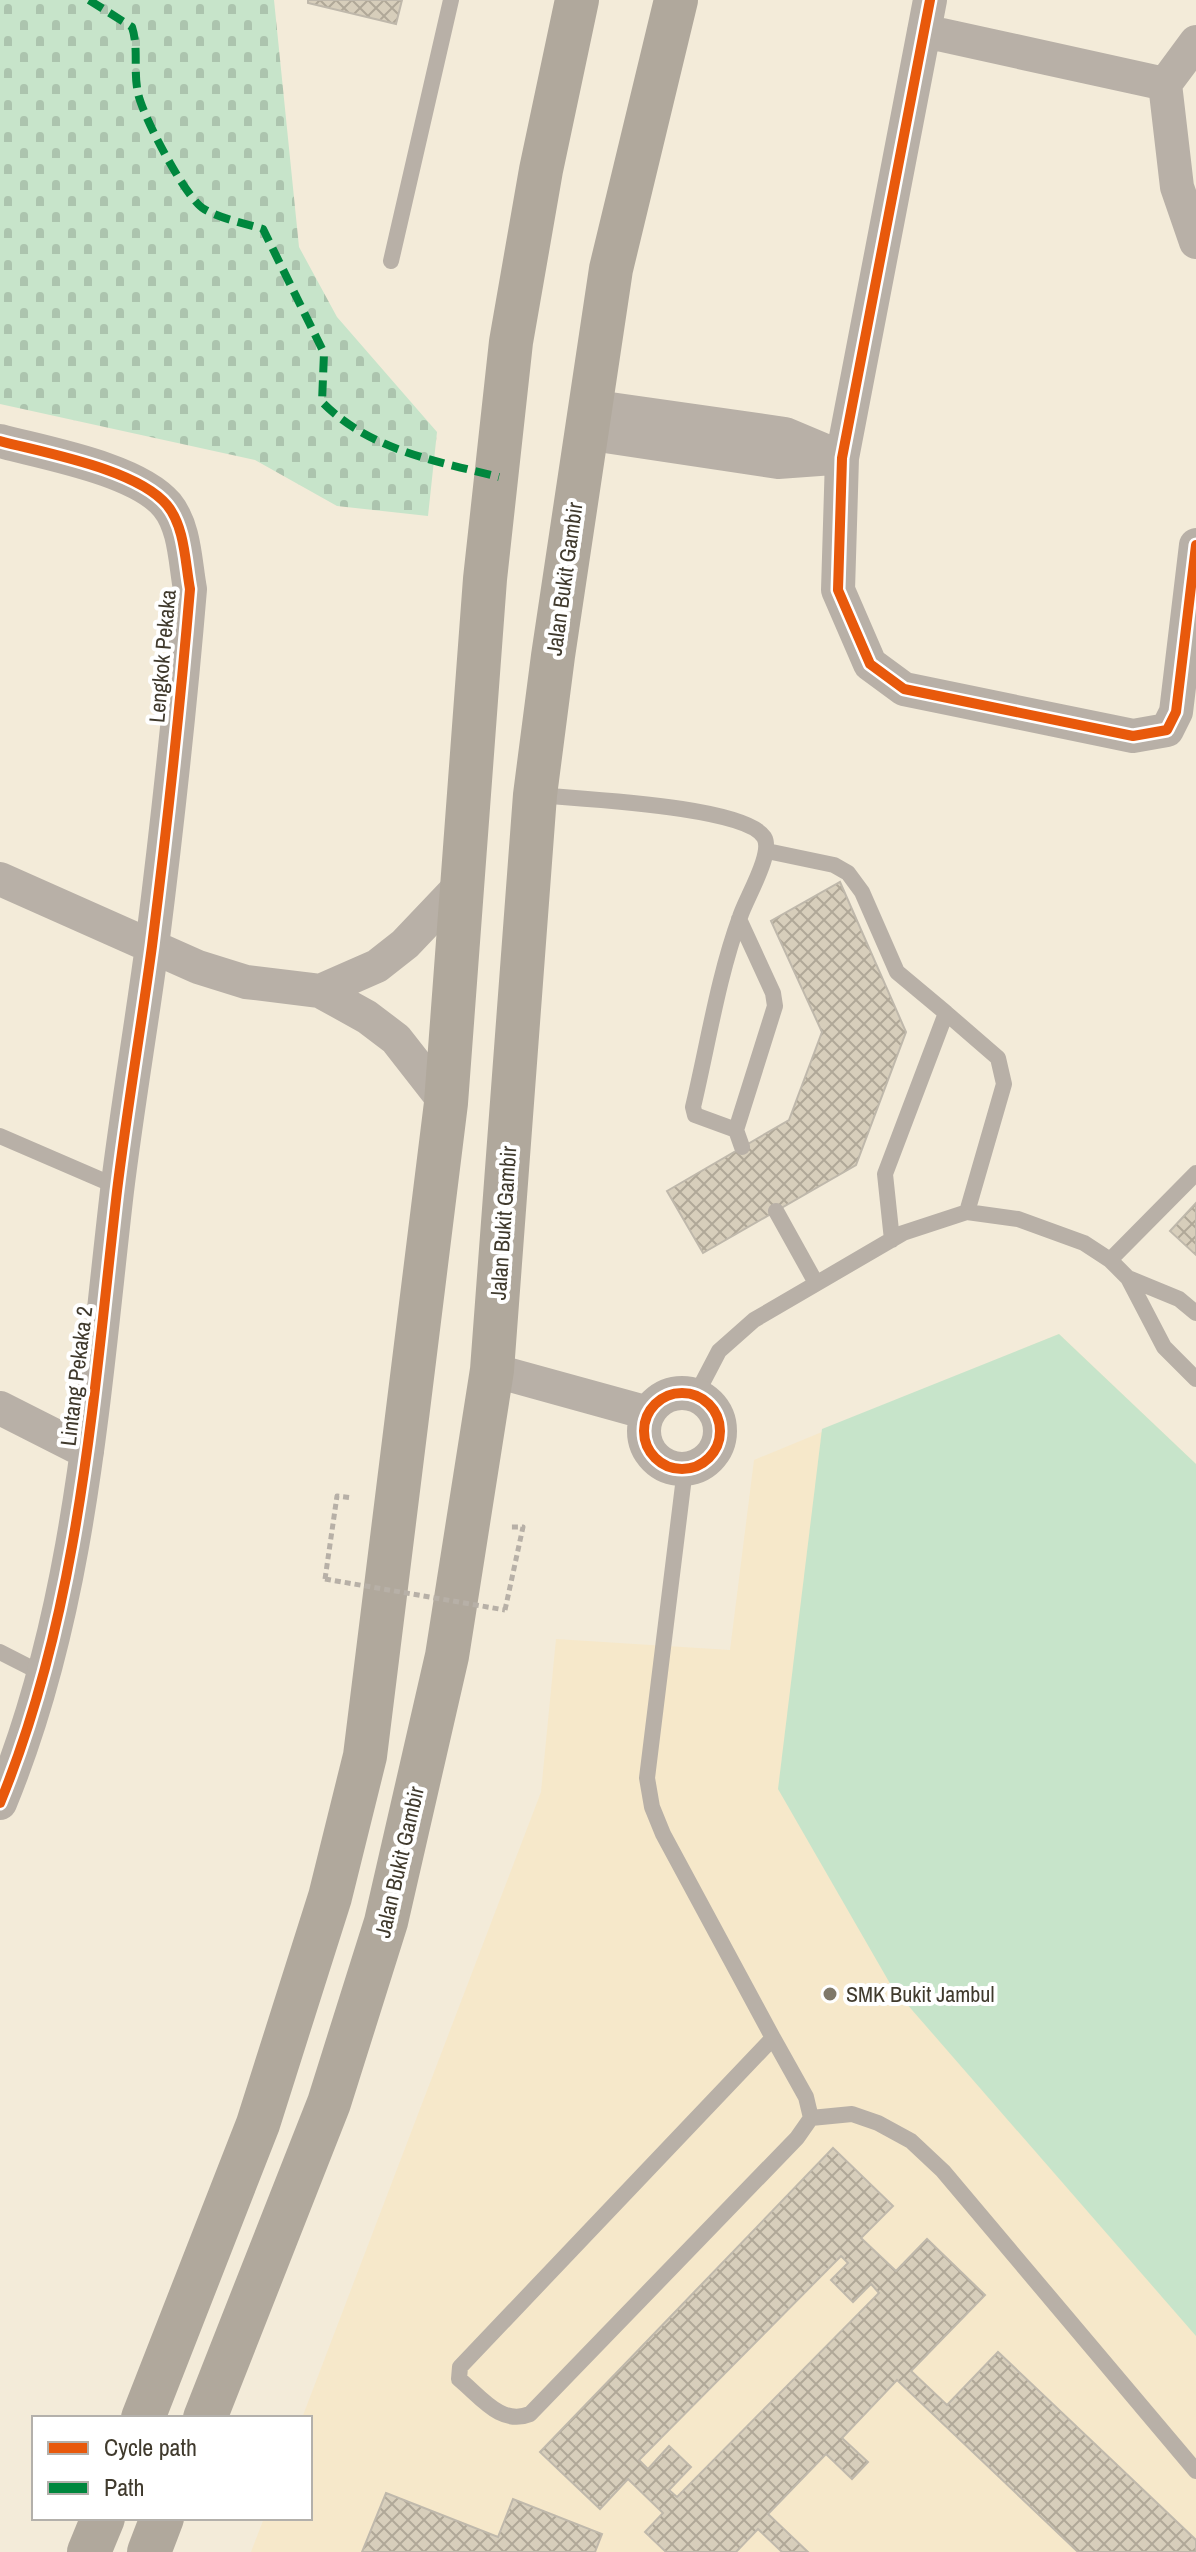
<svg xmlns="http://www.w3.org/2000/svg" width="1196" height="2552" viewBox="0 0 1196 2552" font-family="'Archivo Narrow',sans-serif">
<defs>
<pattern id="cemetery-stones" width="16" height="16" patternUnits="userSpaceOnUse" patternTransform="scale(2)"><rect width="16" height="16" fill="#c7e4ca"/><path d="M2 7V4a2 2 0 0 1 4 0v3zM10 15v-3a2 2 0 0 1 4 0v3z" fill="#acc4ae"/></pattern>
<pattern id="building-cross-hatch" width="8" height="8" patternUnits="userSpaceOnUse" patternTransform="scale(2)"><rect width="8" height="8" fill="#d7cebb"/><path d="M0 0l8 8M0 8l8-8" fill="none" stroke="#b0a898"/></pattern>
</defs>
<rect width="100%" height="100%" fill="#f3ebd9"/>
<path fill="#f6e8ca" d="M 1059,1334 L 1196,1464 L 1196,2552 L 251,2552 L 264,2518 L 310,2518 L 310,2418 L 302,2418 L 541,1792 L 556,1639 L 730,1650 L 754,1460 Z"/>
<path fill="url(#cemetery-stones)" d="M 0,0 L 274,0 L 299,247 L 337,317 L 437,432 L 428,516 L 337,506 L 255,460 L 0,404 Z"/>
<path fill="#c7e4ca" d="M 1059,1334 L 1196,1464 L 1196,2336 L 892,1987 L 778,1789 L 822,1429 Z"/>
<path fill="url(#building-cross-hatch)" stroke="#bfb8ab" stroke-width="2" fill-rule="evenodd" d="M 308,0 L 402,0 L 396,24 L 308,3 Z
M 840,882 L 906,1032 L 856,1165 L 703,1253 L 667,1191 L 789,1120 L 822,1032 L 771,921 Z
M 1196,1203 L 1196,1255 L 1170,1231 Z
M 833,2148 L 893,2206 L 861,2238 L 896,2271 L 927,2239 L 985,2295 L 911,2371 L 947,2405 L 998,2352 L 1196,2540 L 1196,2552 L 1078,2552 L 897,2380 L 842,2438 L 868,2462 L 852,2479 L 826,2454 L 768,2514 L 808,2552 L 782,2552 L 758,2529 L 736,2552 L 666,2552 L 645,2532 L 663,2513 L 628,2479 L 600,2509 L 540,2452 ZM 841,2256 L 848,2263 L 831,2280 L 853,2302 L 871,2284 L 879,2293 L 677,2497 L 669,2490 L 691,2467 L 669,2446 L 648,2469 L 639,2460 Z
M 386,2493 L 498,2537 L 513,2499 L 602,2534 L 595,2552 L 362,2552 Z"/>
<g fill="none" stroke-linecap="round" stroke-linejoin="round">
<path stroke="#b7b0a7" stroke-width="5" stroke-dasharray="6 4" stroke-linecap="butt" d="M 325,1579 L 337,1496 L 353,1498
M 505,1610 L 523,1527 L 510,1527"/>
<path stroke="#b8b0a7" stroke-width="16" d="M 391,261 L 451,0
M 539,795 C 579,799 745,806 764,837 C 774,853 746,898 740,917 C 718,977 708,1044 693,1107 L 695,1115 L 736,1130
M 767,851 L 834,865 L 848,873 L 862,892 L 897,972 L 946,1013 L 885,1174 L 892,1240
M 739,919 L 773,993 L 775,1006 L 736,1130 L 742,1147
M 946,1013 L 998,1058 L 1004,1084 L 967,1212
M 0,1136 L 118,1187
M 776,1211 L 816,1283
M 1110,1260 L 1196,1173
M 1128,1278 L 1179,1299 L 1196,1313
M 696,1395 L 719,1351 L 754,1320 L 903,1233 L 967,1212 L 1018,1219 L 1084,1243 L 1110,1260 L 1128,1278 L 1164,1347 L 1196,1379
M 685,1469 L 647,1778 L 652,1807 L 663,1834 L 773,2038 L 460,2367 L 459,2379 C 481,2397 501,2426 530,2414 L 797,2138 L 811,2118 L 806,2097 L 773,2038
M 0,1652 L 45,1675
M 811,2118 L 852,2114 L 878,2123 L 911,2141 L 943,2171 L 1196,2471"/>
<path stroke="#b8b0a7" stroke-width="34" d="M 930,0 L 842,458 L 838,590 L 870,664 L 904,689 L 1133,736 L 1167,730 L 1176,712 L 1196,545
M 924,31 L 1165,84
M 1196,42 L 1165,84 L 1177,187 L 1196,242
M 589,406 L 785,434 L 842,458
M 585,433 L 778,462 L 833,458
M 0,441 C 45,453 137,469 167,505 C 185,527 185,562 190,589 C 180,708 167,827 152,946 C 141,1028 127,1109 117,1191 C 93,1398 80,1609 0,1803
M 0,879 L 198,967 L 246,982 L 320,991 L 367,1017 L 396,1039 L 446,1103
M 320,991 L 377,966 L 405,944 L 463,883
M 492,1370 L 648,1413
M644 1431a38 38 0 1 1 76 0a38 38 0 1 1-76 0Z
M 0,1408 L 87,1452"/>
<path stroke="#b0a89c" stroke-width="44" d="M 143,2418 L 258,2124 L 330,1897 L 365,1756 L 446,1103 L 485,579 L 511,342 L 541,170 L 577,0
M 205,2418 L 329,2103 L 386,1922 L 447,1656 L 492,1370 L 535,795 L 553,656 L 611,269 L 676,0
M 89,2552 L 103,2518
M 149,2552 L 162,2518"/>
<path stroke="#b7b0a7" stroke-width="5" stroke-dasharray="6 4" stroke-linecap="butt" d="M 325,1579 L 505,1610"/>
<path stroke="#00873e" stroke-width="8" stroke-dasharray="16 8" stroke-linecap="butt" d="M 89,0 L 132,27 C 139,49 133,70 138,93 C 142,115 186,199 204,209 C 221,219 244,223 263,229 L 324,353 L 322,402 C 369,450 436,461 499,477"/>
<g stroke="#fff" stroke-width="15">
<path id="cycleway" d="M 930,0 L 842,458 L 838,590 L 870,664 L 904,689 L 1133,736 L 1167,730 L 1176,712 L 1196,545
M 0,441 C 45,453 137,469 167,505 C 185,527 185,562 190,589 C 180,708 167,827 152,946 C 141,1028 127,1109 117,1191 C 93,1398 80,1609 0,1803
M644 1431a38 38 0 1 1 76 0a38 38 0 1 1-76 0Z"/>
</g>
<use href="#cycleway" stroke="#e8590c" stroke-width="10"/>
</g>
<circle fill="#7f7869" stroke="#fff" stroke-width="3" cx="830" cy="1994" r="8"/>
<g text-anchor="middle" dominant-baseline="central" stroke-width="8" stroke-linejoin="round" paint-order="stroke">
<g font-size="22" fill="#403a2d" stroke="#fff">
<text transform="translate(564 579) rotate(-82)">Jalan Bukit Gambir</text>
<text transform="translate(162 656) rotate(-85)">Lengkok Pekaka</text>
<text transform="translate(503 1223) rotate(-86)">Jalan Bukit Gambir</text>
<text transform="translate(76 1376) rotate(-83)">Lintang Pekaka 2</text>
<text transform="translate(399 1862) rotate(-77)">Jalan Bukit Gambir</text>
</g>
<g font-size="22" fill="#403a2d" stroke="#fff" text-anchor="start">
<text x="846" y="1994">SMK Bukit Jambul</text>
</g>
</g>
<rect x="32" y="2416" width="280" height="104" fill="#ffffff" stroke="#b3b0ab" stroke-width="2"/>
<rect x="48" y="2442" width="40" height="12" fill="#e8590c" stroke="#b3b0ab" stroke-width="2"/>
<text x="104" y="2456" font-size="24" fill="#403a2d">Cycle path</text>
<rect x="48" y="2482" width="40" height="12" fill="#00873e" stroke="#b3b0ab" stroke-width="2"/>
<text x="104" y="2496" font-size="24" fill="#403a2d">Path</text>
</svg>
